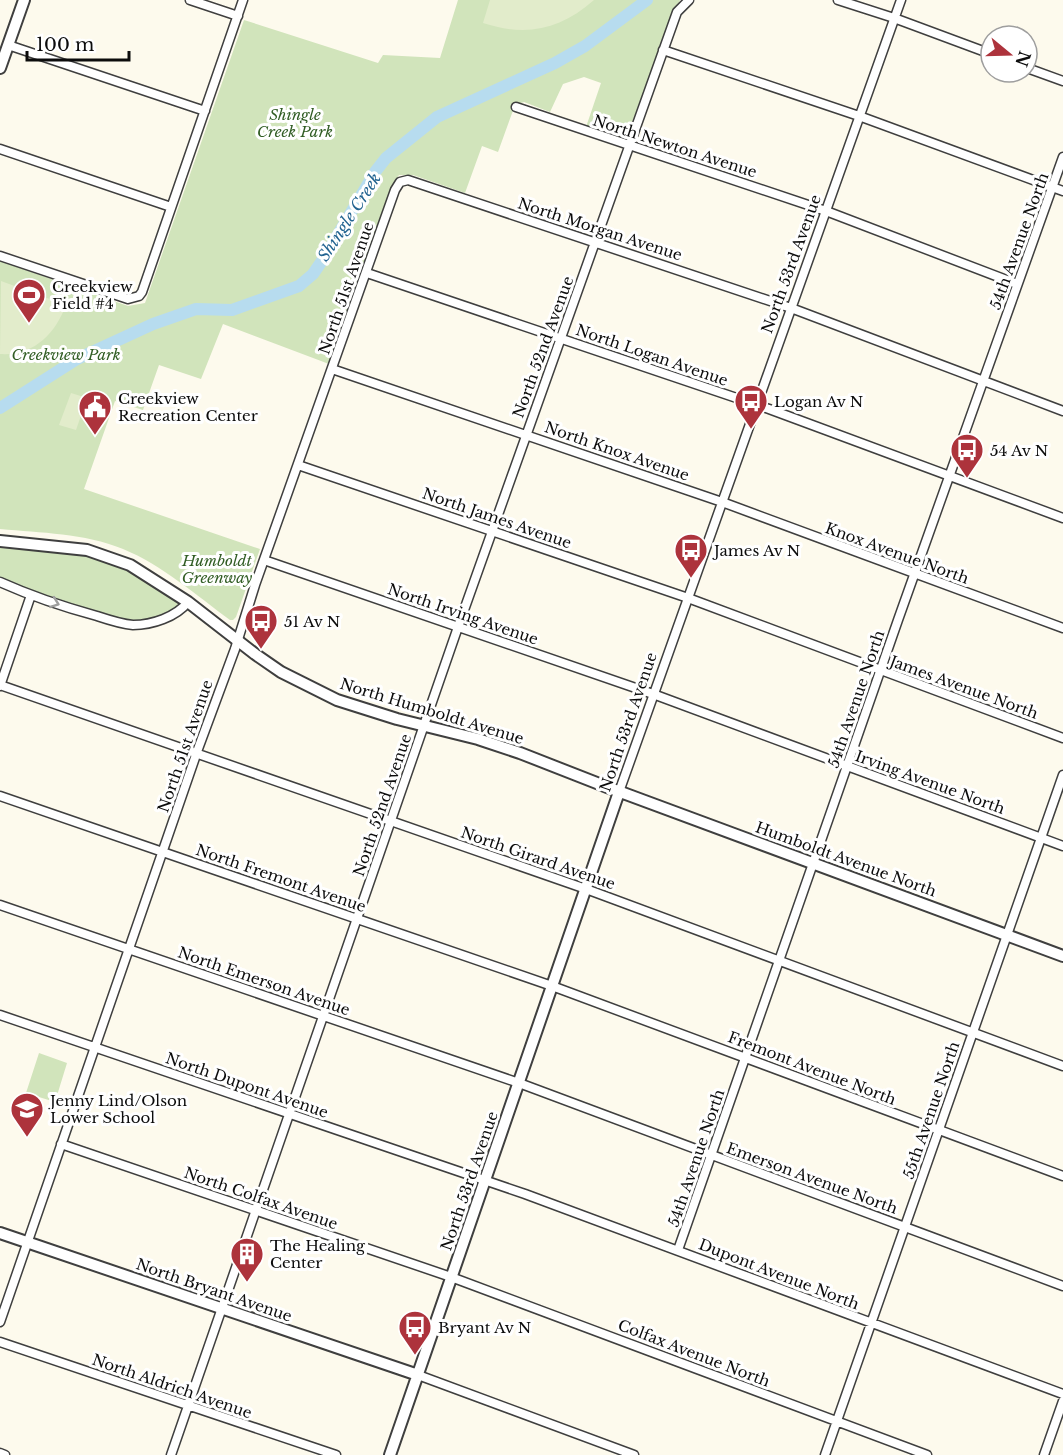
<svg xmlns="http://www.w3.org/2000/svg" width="1063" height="1455" viewBox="0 0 1063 1455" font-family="'Libre Baskerville',serif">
<rect width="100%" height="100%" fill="#fdfaed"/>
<path fill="#d1e4bb" d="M 458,0 L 680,0 L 627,135 L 623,138 L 586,127 L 601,83 L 584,77 L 563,84 L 550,112 L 524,102 L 515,105 L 498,152 L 482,146 L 465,193 L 413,175 L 399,175 L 393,184 L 329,364 L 223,324 L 201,379 L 159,365 L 143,410 L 115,401 L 84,489 L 260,549 L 236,617 L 233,620 L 230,620 C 196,595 162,565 123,549 C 84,533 41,533 0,529 L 0,261 L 128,306 L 145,303 L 244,20 L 378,63 L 383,55 L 440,58 Z
M 0,544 L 71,550 L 127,567 L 179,600 L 177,607 C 169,611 161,617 152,620 C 121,629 31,591 0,578 Z
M 39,1053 L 67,1063 L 55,1102 L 26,1093 Z"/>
<path fill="#e2eccb" d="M 490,0 L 594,0 C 560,30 526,37 483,23 Z
M 1,281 L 66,305 C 55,334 34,356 0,354 Z
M 71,393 L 87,398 L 76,430 L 59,425 Z"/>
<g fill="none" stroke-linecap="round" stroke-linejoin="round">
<path stroke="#b7dcef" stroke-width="12" d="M 0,408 L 77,359 L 153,324 L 196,309 L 232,310 L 299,286 L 313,274 L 324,258 L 375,172 L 386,158 L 437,117 L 555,63 L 585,46 L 647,0"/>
<g stroke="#3f3f3f" stroke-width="11">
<path id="minor" d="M 190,0 L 238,16
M 838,0 L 894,18 L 991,54
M 8,45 L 205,111
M 663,50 L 859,116 L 1063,191
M 1027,68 L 1063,81
M 516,107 L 826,211 L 1017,284
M 0,149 L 171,207
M 0,256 L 128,299 L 139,296 L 142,292 L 243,0
M 367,273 L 769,409 L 1063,518
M 332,369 L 722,502 L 1063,628
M 298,465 L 688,598 L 1063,738
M 264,560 L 653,694 L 1063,846
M 0,582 C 31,596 64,607 97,616 C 109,620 121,624 133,625 C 152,625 176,617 188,602
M 0,685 L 586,889 L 1063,1066
M 0,686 L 31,595
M 619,792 L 901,0
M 0,796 L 552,986 L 1063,1176
M 0,905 L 519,1083 L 1063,1286
M 0,1015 L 525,1194 L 1063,1394
M 61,1144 L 451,1277 L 927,1455
M 678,1250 L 898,620 L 1063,157
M 0,1322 L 198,749 L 235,649 L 255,585 L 395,190 L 400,182 L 408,180 L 791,308 L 1063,411
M 0,1342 L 336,1455
M 418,1375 L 634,1455
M 0,1453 L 5,1455
M 171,1455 L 458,627 L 677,12 L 689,0
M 825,1455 L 1063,775
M 1044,1455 L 1063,1401"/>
</g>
<g stroke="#3f3f3f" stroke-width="14">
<path id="tertiary" d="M 0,68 L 24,0
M 0,541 L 87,550 L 130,565 L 188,602 L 255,654 L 281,672 L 337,700 L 397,719 L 478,739 L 520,753 L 607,787 L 1063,956
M 0,1233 L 418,1375
M 390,1455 L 619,792"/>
</g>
<use href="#minor" stroke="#fff" stroke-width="8"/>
<use href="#tertiary" stroke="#fff" stroke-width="10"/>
</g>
<defs><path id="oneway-chevron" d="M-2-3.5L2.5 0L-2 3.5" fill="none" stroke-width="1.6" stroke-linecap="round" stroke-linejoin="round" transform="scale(1.5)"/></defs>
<use stroke="#9e9e9e" href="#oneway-chevron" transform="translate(55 603) rotate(20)"/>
<defs>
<g id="stadium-pin" transform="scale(1.725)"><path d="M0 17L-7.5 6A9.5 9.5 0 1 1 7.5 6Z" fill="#ad333c" stroke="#fff"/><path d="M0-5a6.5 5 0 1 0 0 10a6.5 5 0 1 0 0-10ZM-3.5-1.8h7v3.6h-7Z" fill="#fff"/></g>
<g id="bus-pin" transform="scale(1.725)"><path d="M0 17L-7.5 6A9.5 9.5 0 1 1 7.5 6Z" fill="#ad333c" stroke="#fff"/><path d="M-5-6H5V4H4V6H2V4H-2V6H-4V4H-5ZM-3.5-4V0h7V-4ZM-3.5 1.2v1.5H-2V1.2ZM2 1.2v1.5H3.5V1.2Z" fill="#fff"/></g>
<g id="civic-pin" transform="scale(1.725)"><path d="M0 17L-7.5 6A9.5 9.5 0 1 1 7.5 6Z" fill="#ad333c" stroke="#fff"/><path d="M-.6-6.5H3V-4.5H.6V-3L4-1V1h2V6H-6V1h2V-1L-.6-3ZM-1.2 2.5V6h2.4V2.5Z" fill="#fff"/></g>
<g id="school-pin" transform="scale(1.725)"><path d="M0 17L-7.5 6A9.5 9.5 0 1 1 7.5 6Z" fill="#ad333c" stroke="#fff"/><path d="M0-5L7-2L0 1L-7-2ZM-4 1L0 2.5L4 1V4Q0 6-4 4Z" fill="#fff"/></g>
<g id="building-pin" transform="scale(1.725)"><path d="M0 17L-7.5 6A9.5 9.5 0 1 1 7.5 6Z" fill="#ad333c" stroke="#fff"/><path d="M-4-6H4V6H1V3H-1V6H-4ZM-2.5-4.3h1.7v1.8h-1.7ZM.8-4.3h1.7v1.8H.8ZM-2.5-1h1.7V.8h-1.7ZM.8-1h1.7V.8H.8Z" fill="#fff"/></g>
</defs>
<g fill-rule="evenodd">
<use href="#stadium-pin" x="29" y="295"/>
<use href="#bus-pin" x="751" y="401"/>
<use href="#civic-pin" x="95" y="407"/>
<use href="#bus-pin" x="967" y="450"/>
<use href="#bus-pin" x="691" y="550"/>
<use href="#bus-pin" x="261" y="621"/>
<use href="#school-pin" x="27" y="1109"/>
<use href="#building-pin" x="247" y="1254"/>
<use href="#bus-pin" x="415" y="1327"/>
</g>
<g text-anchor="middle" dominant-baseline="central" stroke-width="6" stroke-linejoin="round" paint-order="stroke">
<g font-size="15" font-style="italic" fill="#315d24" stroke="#fff">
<text x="295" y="114">Shingle<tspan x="295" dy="17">Creek Park</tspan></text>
<text x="66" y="354">Creekview Park</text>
<text x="217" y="560">Humboldt<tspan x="217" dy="17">Greenway</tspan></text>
</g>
<g font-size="15" fill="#0c0c0c" stroke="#fff">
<text transform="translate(675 146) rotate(18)">North Newton Avenue</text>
<text transform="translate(600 229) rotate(18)">North Morgan Avenue</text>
<text transform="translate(1019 241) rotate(-70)">54th Avenue North</text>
<text transform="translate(791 264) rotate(-70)">North 53rd Avenue</text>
<text transform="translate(346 288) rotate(-71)">North 51st Avenue</text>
<text transform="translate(543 347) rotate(-70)">North 52nd Avenue</text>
<text transform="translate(652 355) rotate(19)">North Logan Avenue</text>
<text transform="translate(617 451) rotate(19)">North Knox Avenue</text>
<text transform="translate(497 518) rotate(19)">North James Avenue</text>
<text transform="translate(897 553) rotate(20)">Knox Avenue North</text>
<text transform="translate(463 614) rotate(19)">North Irving Avenue</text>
<text transform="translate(964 687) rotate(20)">James Avenue North</text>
<text transform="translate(856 699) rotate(-71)">54th Avenue North</text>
<text transform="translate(432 711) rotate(17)">North Humboldt Avenue</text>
<text transform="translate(628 722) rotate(-71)">North 53rd Avenue</text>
<text transform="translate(185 746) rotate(-71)">North 51st Avenue</text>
<text transform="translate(930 782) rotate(20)">Irving Avenue North</text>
<text transform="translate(382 805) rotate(-71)">North 52nd Avenue</text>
<text transform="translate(538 858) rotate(19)">North Girard Avenue</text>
<text transform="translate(846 859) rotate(20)">Humboldt Avenue North</text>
<text transform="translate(281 878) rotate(19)">North Fremont Avenue</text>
<text transform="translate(264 981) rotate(19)">North Emerson Avenue</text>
<text transform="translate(812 1068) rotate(21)">Fremont Avenue North</text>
<text transform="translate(247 1085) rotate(19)">North Dupont Avenue</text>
<text transform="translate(931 1110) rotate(-71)">55th Avenue North</text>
<text transform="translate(696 1158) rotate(-71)">54th Avenue North</text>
<text transform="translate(812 1178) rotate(20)">Emerson Avenue North</text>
<text transform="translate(469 1181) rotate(-71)">North 53rd Avenue</text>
<text transform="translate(261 1198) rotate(19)">North Colfax Avenue</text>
<text transform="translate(779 1274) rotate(21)">Dupont Avenue North</text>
<text transform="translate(214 1290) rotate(19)">North Bryant Avenue</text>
<text transform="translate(694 1353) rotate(21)">Colfax Avenue North</text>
<text transform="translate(172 1386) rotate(19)">North Aldrich Avenue</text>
</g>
<g font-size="15" fill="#0c0c0c" stroke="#fff" text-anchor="start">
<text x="52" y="286">Creekview<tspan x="52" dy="17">Field #4</tspan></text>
<text x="118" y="398">Creekview<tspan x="118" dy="17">Recreation Center</tspan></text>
<text x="774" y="401">Logan Av N</text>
<text x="990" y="450">54 Av N</text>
<text x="714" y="550">James Av N</text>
<text x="284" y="621">51 Av N</text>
<text x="50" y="1100">Jenny Lind/Olson<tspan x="50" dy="17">Lower School</tspan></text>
<text x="270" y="1245">The Healing<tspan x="270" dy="17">Center</tspan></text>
<text x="438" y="1327">Bryant Av N</text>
</g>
<g font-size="16" font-style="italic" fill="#236491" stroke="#fff">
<text transform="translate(349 217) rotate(-57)">Shingle Creek</text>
</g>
</g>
<g transform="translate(1009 54) rotate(109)"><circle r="28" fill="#ffffff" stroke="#9e9e9e" stroke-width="1.5"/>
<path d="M0-4.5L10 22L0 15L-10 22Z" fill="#ad333c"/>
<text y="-9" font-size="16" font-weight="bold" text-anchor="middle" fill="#0c0c0c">N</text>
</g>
<path d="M27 51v9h102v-9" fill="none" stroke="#0c0c0c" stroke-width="3"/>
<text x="36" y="51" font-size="18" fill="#0c0c0c" stroke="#ffffff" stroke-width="4.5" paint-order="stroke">100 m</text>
</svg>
